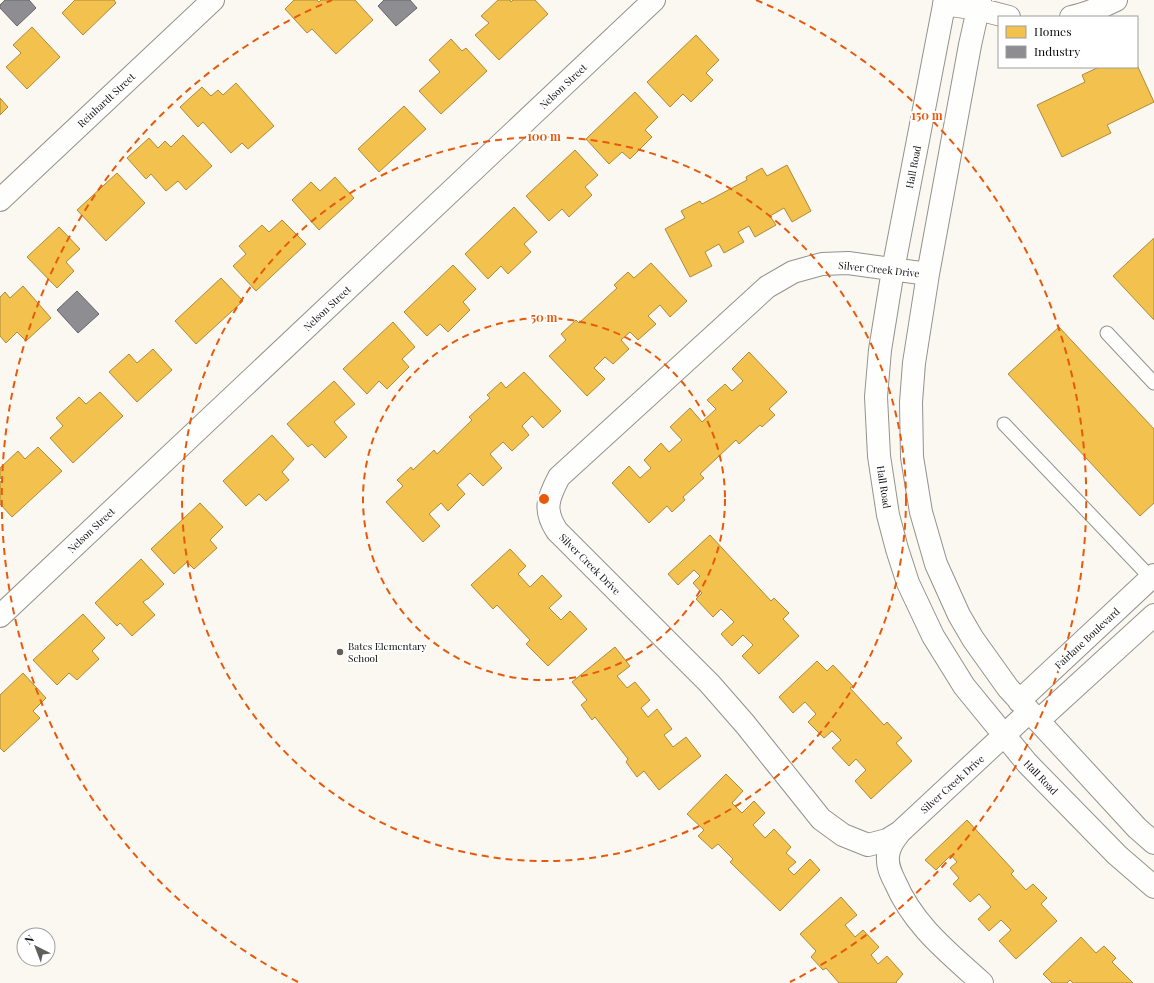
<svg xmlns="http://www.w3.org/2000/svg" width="1154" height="983" viewBox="0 0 1154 983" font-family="'Playfair Display',serif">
<rect width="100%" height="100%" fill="#faf8f0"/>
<path fill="#f2c14e" stroke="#ad8b3a" d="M 75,0 L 114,0 L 116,3 L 83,35 L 62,13 Z
M 294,0 L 317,0 L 319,2 L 321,0 L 355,0 L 373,20 L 336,54 L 312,29 L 307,33 L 285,9 Z
M 498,0 L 510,0 L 511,2 L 513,0 L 535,0 L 548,14 L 499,60 L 475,35 L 489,23 L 481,16 Z
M 32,27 L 60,57 L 27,89 L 6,67 L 21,53 L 13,45 Z
M 696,35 L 719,60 L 706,73 L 713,80 L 691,102 L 683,94 L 670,107 L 647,82 Z
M 451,39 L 462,51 L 466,48 L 487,71 L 441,114 L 419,91 L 440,72 L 429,60 Z
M 1137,65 L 1154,102 L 1107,125 L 1111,133 L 1062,157 L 1037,105 L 1085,82 L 1082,75 L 1099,67 L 1137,67 Z
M 236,83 L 274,126 L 248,149 L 242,143 L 231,153 L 203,122 L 198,127 L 180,107 L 202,87 L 211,96 L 218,90 L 223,95 Z
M 635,92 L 658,117 L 645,130 L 652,137 L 630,159 L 622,152 L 609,164 L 586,139 Z
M 0,98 L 8,107 L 0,115 Z
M 404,106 L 426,129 L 379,172 L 358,149 Z
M 183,135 L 212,166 L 186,190 L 178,181 L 166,191 L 151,174 L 146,179 L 127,158 L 149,138 L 158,148 L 165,141 L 171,147 Z
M 575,150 L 598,175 L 585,187 L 592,195 L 569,217 L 562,209 L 549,221 L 526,196 Z
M 787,165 L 811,211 L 792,222 L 784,208 L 770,216 L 776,225 L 755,237 L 749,226 L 738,232 L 744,242 L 724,253 L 719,244 L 705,252 L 712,266 L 690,277 L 665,229 L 685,218 L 681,211 L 700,201 L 702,204 L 747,180 L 746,177 L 762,168 L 767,176 Z
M 117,173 L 145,203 L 106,241 L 77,210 Z
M 335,177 L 354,198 L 319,230 L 292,200 L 311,182 L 320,191 Z
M 514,207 L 537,232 L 524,244 L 531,252 L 508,274 L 501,266 L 488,279 L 465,254 Z
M 282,220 L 306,244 L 256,291 L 233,266 L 246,254 L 239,246 L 262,225 L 269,232 Z
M 59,227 L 80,249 L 66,262 L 74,271 L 57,288 L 27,257 Z
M 1154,238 L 1154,320 L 1113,276 Z
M 651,263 L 687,301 L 670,317 L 660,305 L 648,316 L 656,324 L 638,340 L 630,332 L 621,340 L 629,349 L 613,364 L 605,357 L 594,368 L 605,379 L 587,396 L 549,356 L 566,340 L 561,334 L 576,320 L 579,323 L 617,288 L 614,285 L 628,272 L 634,278 Z
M 453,265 L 476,289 L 463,302 L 470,310 L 448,332 L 440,324 L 427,336 L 404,312 Z
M 221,278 L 243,301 L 196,344 L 175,321 Z
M 23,286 L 51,318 L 26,341 L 17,332 L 6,343 L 0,336 L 0,297 L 5,292 L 10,298 Z
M 393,322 L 415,347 L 402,359 L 409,367 L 387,389 L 379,381 L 367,394 L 343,369 Z
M 1059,327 L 1154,429 L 1154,503 L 1140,516 L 1008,374 Z
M 153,349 L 172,370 L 137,402 L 109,372 L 129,354 L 137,363 Z
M 749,352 L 787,392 L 769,409 L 775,415 L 762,427 L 760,425 L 739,444 L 736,440 L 700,474 L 704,478 L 683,497 L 685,500 L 672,512 L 667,506 L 649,523 L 612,483 L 629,466 L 640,478 L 651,468 L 644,460 L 661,443 L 669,452 L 682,440 L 670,427 L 690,408 L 702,422 L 716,409 L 707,400 L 725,384 L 732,391 L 743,381 L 732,369 Z
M 524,372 L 561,411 L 543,428 L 532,416 L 522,426 L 529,435 L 512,451 L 503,442 L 490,454 L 502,468 L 483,486 L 470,473 L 457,485 L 465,494 L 448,511 L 441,503 L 429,514 L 440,526 L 423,542 L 386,502 L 403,486 L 397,480 L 411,467 L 413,470 L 434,450 L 437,454 L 472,420 L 469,417 L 490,398 L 487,395 L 501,382 L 506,388 Z
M 334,381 L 355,404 L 334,422 L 347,437 L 325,458 L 312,444 L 308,447 L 287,424 Z
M 100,392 L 123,416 L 73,463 L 50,438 L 63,426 L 56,418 L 79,397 L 86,404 Z
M 272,435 L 294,459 L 282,472 L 289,480 L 266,501 L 259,494 L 246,506 L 223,481 Z
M 38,447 L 62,471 L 12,517 L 0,504 L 0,482 L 2,480 L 0,478 L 0,468 L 18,451 L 25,459 Z
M 200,503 L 223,527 L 210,540 L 217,548 L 194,569 L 187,562 L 174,574 L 151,549 Z
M 710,535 L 771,601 L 774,598 L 789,613 L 783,619 L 799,636 L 759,674 L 742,656 L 753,645 L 743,635 L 732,646 L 721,634 L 734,622 L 721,609 L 713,617 L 696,599 L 702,593 L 693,583 L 700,576 L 694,570 L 678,585 L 668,574 Z
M 510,549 L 526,566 L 518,574 L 530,587 L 542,575 L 562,596 L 549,608 L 561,620 L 570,611 L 587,629 L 548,666 L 526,644 L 530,640 L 497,605 L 493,609 L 471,585 Z
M 141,559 L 164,584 L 148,599 L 147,599 L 143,602 L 155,615 L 132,636 L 120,623 L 117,626 L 95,603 Z
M 83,614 L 105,638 L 92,651 L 99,659 L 77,680 L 69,673 L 57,685 L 33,660 Z
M 615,647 L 630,666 L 617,676 L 627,688 L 635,682 L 650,700 L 641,708 L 648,717 L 657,709 L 672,729 L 664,735 L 673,747 L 686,737 L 701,756 L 659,790 L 644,771 L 637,777 L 626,762 L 628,759 L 595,717 L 592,720 L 581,705 L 587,700 L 572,682 Z
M 817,661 L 827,671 L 833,665 L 853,686 L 850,688 L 884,725 L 887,722 L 902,738 L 896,743 L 912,761 L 871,799 L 855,781 L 866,770 L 856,759 L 849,766 L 832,748 L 841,740 L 832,731 L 824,738 L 808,722 L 816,714 L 805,702 L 793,713 L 779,697 Z
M 23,673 L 46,698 L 33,711 L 40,718 L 4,752 L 0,748 L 0,695 Z
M 726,774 L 743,791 L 732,803 L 742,813 L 754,801 L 765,813 L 753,825 L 765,838 L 774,829 L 791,847 L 786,853 L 796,862 L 788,869 L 794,875 L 810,859 L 820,870 L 780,911 L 730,862 L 733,859 L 718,844 L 712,849 L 698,836 L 704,830 L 687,814 Z
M 967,820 L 1014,871 L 1011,874 L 1026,890 L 1033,884 L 1047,898 L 1041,904 L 1057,921 L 1016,959 L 999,941 L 1011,930 L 1001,920 L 989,931 L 978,919 L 991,907 L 979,894 L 970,902 L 953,884 L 959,878 L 950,868 L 957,862 L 951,855 L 936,870 L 925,860 Z
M 841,897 L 857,915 L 845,925 L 855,937 L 863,930 L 879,947 L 871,955 L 878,964 L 887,956 L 903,974 L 896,982 L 897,983 L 839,983 L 826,968 L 823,970 L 811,957 L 816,951 L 800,934 Z
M 1081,937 L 1096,953 L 1104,946 L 1116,958 L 1112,962 L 1133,983 L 1073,983 L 1070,980 L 1067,983 L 1052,983 L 1043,974 Z"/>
<path fill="#8d8d92" stroke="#66666a" d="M 5,0 L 29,0 L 36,8 L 17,26 L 0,8 L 0,5 Z
M 384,0 L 410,0 L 417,8 L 396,26 L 378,6 Z
M 77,291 L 99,314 L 78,333 L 57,310 Z"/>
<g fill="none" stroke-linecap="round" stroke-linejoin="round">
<g stroke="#93928f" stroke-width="15">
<path id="service" d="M 1107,333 L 1154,383
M 1004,424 L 1151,578"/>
</g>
<g stroke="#93928f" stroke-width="24">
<path id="minor" d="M 945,0 L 893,270 L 880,350 L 876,397 L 879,456 L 888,515 L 897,549 L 908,583 L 933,636 L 964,686 L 1027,763 L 1117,855 L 1154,887
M 980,0 L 970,45 L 928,274 L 914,363 L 911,402 L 912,457 L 921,512 L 936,564 L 959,615 L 973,639 L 1008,688 L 1137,828 L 1154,843
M 944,4 L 978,9 L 1009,17
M 1071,17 C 1087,14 1102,7 1116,0
M 0,200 L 213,0
M 928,274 L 848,263 L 822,264 L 793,272 L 767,287 L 559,477 C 548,498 543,510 557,531 L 710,684 L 745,724 L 821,819 L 843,835 L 868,845 L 887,840 L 900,832 L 1029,712
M 0,616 L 654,0
M 1019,701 L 1154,575
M 1038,721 L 1154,615
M 900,832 C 894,840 889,846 888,856 C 887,866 891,874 895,882 C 914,926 948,952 982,983"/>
</g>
<use href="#service" stroke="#fefefd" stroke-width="13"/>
<use href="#minor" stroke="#fefefd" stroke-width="22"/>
</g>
<g fill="none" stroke="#e8590c" stroke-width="2" stroke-dasharray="7 5">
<circle cx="544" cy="499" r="181"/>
<circle cx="544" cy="499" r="362"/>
<path d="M298 982A542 542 0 0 1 332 0M756 0A542 542 0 0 1 790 982"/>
</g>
<circle fill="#5f5f5c" stroke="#fff" stroke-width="1.5" cx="340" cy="652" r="4"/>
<g text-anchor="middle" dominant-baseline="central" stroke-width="4" stroke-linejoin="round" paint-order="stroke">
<g font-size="10" fill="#0c0c0c" stroke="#fff">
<text transform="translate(563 86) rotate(-43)">Nelson Street</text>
<text transform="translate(106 100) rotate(-43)">Reinhardt Street</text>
<text transform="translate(913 167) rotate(-79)">Hall Road</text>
<text transform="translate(879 269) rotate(6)">Silver Creek Drive</text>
<text transform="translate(327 308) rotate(-43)">Nelson Street</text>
<text transform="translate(884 487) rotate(81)">Hall Road</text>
<text transform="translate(91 530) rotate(-43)">Nelson Street</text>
<text transform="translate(590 564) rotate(45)">Silver Creek Drive</text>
<text transform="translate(1087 638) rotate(-43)">Fairlane Boulevard</text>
<text transform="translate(1041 777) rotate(46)">Hall Road</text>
<text transform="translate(952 784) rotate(-42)">Silver Creek Drive</text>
</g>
<g font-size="10" fill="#0c0c0c" stroke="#fff" text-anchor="start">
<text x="348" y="646">Bates Elementary<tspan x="348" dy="12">School</tspan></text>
</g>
</g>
<circle cx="544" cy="499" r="6" fill="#e8590c" stroke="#fff" stroke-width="2"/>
<g font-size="12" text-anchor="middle" font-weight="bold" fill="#e8590c" stroke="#fff" stroke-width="4" stroke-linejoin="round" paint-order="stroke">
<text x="927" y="120">150 m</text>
<text x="544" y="141">100 m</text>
<text x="544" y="322">50 m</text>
</g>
<rect x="998" y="16" width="140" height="52" fill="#ffffff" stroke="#9e9e9e"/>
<rect x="1006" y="26" width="20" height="12" fill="#f2c14e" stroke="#9e9e9e"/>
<text x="1034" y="36" font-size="12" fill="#0c0c0c">Homes</text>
<rect x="1006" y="46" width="20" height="12" fill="#8d8d92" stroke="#9e9e9e"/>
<text x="1034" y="56" font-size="12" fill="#0c0c0c">Industry</text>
<g transform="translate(36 947) rotate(318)"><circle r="19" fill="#ffffff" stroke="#9e9e9e"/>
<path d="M0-3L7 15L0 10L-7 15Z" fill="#5f5f5c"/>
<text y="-6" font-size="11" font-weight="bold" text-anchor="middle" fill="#0c0c0c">N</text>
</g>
</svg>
